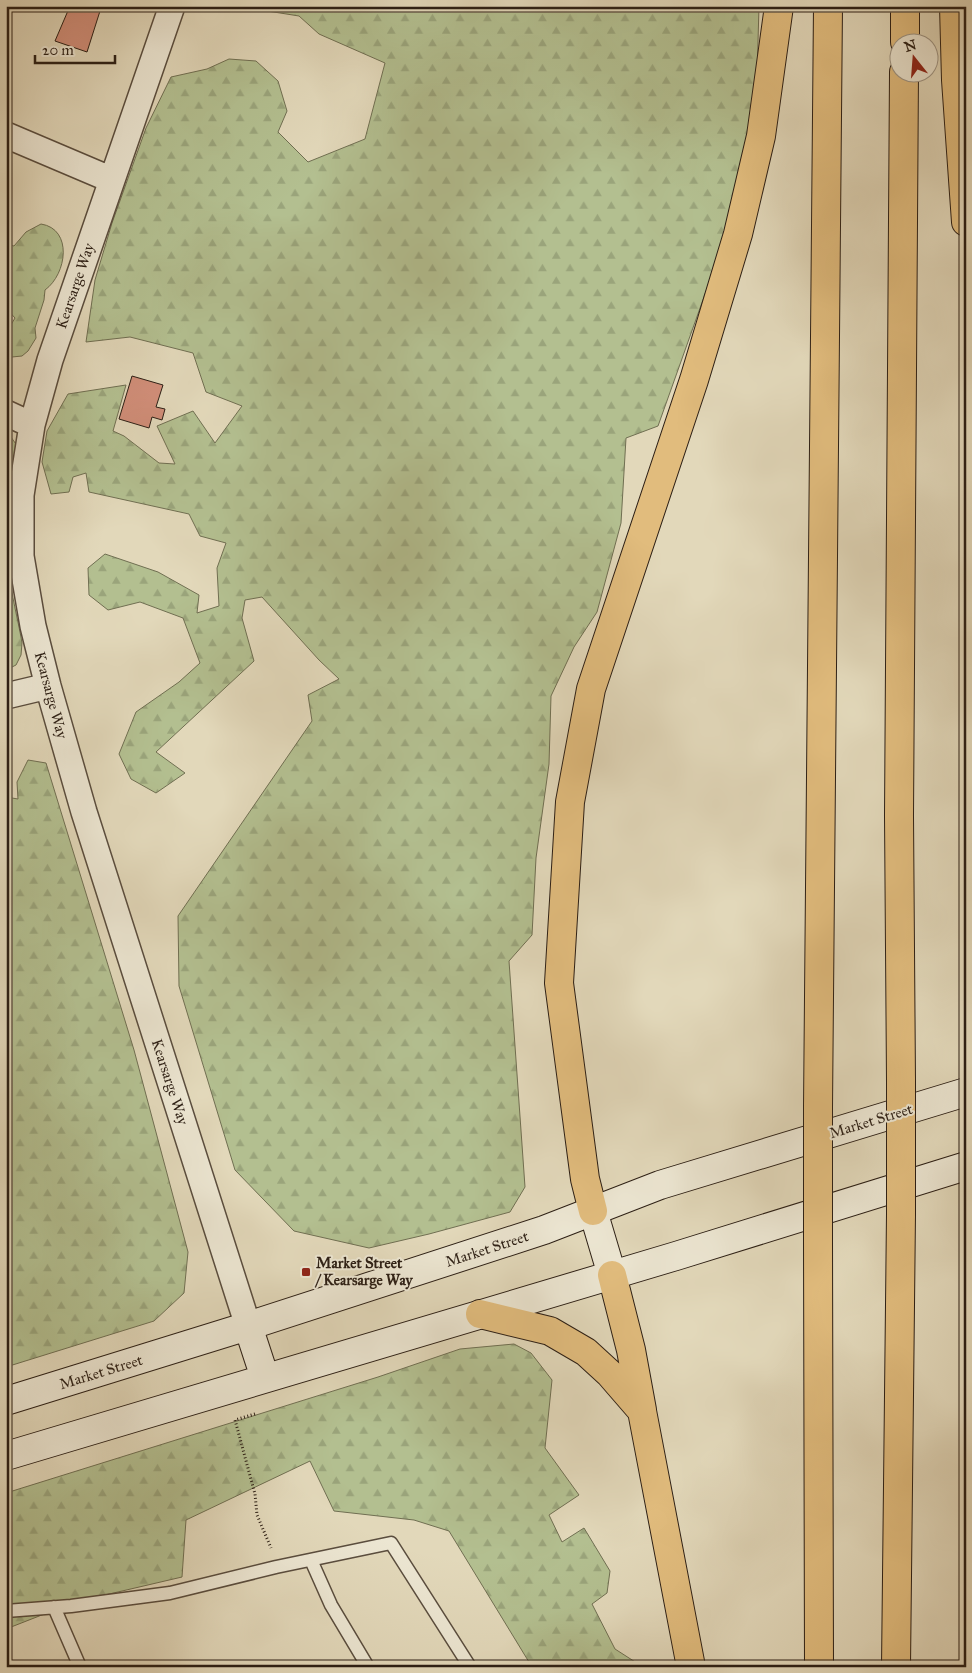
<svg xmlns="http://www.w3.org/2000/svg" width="972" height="1673" viewBox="0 0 972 1673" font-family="'IM FELL Great Primer',serif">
<defs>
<pattern id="forest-firs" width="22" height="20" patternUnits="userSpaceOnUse" patternTransform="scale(1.25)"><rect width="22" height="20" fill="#b3bf90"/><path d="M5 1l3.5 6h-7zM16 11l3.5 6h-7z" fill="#9aa47b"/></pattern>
</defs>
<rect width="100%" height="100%" fill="#e2d8ba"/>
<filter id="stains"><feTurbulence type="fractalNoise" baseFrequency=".004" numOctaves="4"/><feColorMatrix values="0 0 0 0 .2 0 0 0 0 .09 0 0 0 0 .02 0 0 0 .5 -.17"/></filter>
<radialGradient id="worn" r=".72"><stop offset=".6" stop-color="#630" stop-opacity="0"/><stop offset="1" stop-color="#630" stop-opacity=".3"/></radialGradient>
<path fill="url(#forest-firs)" stroke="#706f52" d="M 251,6 L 759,6 L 756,113 L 725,238 L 658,426 L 626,438 L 621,523 L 597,612 L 574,647 L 551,696 L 549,764 L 536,858 L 532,935 L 509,961 L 525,1187 L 510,1212 L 429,1234 L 369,1248 L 294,1231 L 235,1170 L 179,986 L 178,916 L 312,721 L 308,695 L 339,679 L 319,660 L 262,597 L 245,600 L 242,618 L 254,661 L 156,752 L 185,773 L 156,793 L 131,779 L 119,754 L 136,712 L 179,682 L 200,663 L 183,618 L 140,602 L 108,610 L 89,595 L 88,568 L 105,554 L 158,572 L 199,595 L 197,613 L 219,606 L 217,568 L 226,543 L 200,536 L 189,514 L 89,492 L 86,473 L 73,477 L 69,492 L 51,494 L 42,462 L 47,431 L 68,394 L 126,385 L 113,431 L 124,436 L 159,463 L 175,464 L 157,426 L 193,411 L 215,443 L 242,406 L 206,392 L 193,353 L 130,337 L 86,342 L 95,280 L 112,223 L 146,128 L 171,77 L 207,69 L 229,59 L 256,61 L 278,81 L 287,111 L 278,132 L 308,162 L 365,139 L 385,63 L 319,34 L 299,16 L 255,9 Z
M 41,224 C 73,229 67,274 45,290 L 44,300 L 35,328 L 36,338 L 28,351 L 22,356 L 12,357 L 6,350 L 6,333 L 15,318 L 6,308 L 6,244 L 14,246 L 26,232 Z
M 6,430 L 18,447 C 9,488 4,529 9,570 C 11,595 18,619 22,643 L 21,655 L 16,665 L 6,670 Z
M 28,760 L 46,763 L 134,1050 L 188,1252 L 184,1293 L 154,1321 L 6,1367 L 6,797 L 18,799 L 17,782 Z
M 514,1344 L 531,1353 L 552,1380 L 545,1448 L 579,1495 L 549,1515 L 562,1542 L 584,1528 L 610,1571 L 607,1593 L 592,1604 L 615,1649 L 643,1667 L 532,1667 L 449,1531 L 414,1520 L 334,1511 L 310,1461 L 186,1520 L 182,1577 L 75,1602 L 6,1629 L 6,1493 L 378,1377 L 460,1349 Z"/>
<path fill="#d18e79" stroke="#2c1f15" d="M 70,6 L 85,6 L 100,11 L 87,52 L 55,41 Z
M 132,376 L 163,385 L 156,407 L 165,409 L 162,420 L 152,417 L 149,428 L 119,419 Z"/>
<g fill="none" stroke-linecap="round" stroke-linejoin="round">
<g stroke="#5a4d3e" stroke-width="15">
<path id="lane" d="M 311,1560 L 331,1605 L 368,1667
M 54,1607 L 80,1667
M 6,1611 L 71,1606 L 170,1593 L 276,1567 L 391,1543 L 470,1667"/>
</g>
<g stroke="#5a4d3e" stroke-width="28">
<path id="street" d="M 172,6 L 50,360 L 32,425 L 21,495 L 21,556 L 33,626 L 48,686 L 84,812 L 248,1326
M 6,135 L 112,180
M 6,413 L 32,425
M 6,696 L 48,686"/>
</g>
<g stroke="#2c1f15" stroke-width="30">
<path id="secondary" d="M 593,1211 L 612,1275
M 248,1326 L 265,1378
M 6,1401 L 248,1326 L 544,1230 L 660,1185 L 966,1092
M 6,1456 L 676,1256 L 966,1166"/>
</g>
<g stroke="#2c1f15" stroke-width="30">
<path id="highway" d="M 954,6 L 956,80 L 966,222
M 905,42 L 905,6
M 901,1081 L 899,816 L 904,72
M 818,1107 L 828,6
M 593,1211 L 585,1179 L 559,983 L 570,802 L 591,689 L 694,380 L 738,234 L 761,136 L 779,6
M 818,1240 L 819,1667
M 612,1275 L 631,1350 L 642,1410
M 480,1314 L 550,1331 L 586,1352 L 610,1374 L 642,1411 L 691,1667
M 896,1667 L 901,1214"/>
</g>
<path stroke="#2c1f15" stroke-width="3" stroke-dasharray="1 2.5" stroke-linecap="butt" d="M 255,1414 L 235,1420 L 255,1494 L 257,1515 L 271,1548"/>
<use href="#lane" stroke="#ece6d2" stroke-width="12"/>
<use href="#street" stroke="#ece6d2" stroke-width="25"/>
<use href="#secondary" stroke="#ece6d2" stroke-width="28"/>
<use href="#highway" stroke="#e1bc7d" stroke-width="28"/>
<g stroke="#2c1f15" stroke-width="30" stroke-linecap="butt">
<path id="highway-bridge" d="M 901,1081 L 901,1214
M 818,1107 L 818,1240"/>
</g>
<use href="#highway-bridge" stroke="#e1bc7d" stroke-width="28"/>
</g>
<rect fill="#8f2418" stroke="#ece6d2" stroke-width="2" x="301" y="1267" width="10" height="10" rx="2.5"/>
<g text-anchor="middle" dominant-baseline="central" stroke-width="4" stroke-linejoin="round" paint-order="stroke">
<g font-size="15" fill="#2c1f15" stroke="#ece6d2">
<text transform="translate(75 286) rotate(-71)">Kearsarge Way</text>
<text transform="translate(51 695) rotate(75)">Kearsarge Way</text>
<text transform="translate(170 1082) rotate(72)">Kearsarge Way</text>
<text transform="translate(871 1121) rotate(-17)">Market Street</text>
<text transform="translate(487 1249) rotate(-18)">Market Street</text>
<text transform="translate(101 1372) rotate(-17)">Market Street</text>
</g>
<g font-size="15" font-weight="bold" fill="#2c1f15" stroke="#ece6d2" text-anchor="start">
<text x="316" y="1263">Market Street<tspan x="316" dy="17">/ Kearsarge Way</tspan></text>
</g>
</g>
<rect width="972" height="1673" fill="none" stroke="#e2d8ba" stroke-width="25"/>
<rect x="8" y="8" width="957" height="1658" fill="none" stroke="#2c1f15" stroke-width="2.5"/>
<rect x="12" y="12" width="947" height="1648" fill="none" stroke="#2c1f15"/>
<g transform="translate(914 58) rotate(343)"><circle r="24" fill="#ece6d2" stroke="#9f9686"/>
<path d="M0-4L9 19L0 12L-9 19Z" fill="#8f2418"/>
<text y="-8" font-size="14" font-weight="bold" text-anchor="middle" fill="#2c1f15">N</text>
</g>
<path d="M35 55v8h80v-8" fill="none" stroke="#2c1f15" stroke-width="2.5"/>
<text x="42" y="55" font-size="15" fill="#2c1f15" stroke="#ece6d2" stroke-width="4" paint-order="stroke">20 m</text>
<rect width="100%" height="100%" filter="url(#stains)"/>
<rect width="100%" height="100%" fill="url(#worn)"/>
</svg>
